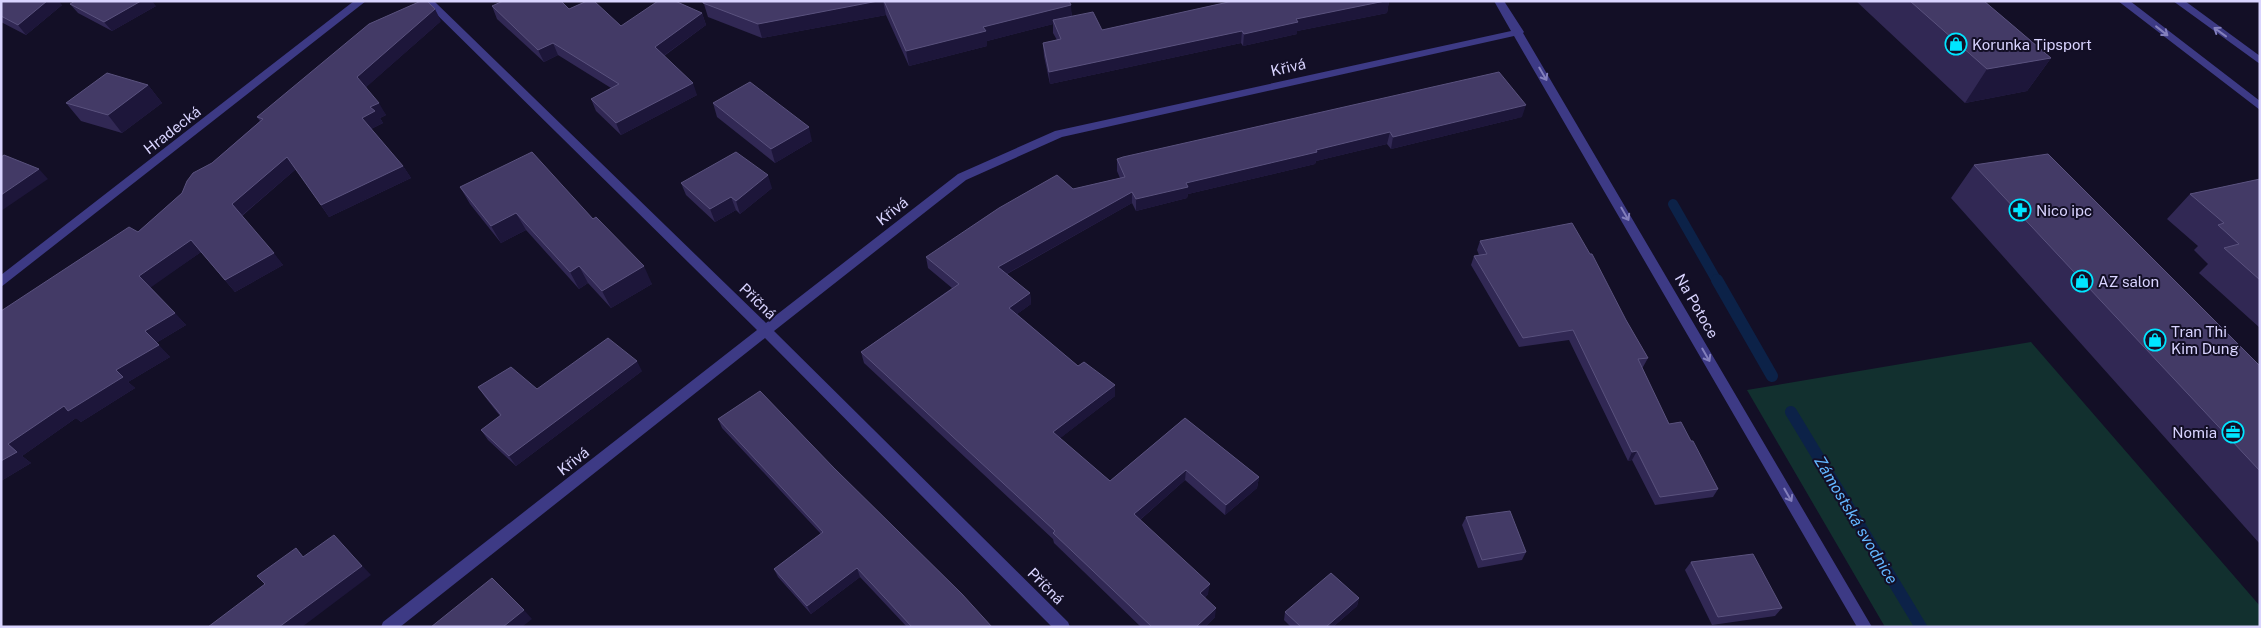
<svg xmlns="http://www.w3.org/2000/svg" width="2261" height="628" viewBox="0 0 2261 628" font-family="'Public Sans',sans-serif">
<rect width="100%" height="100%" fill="#130f26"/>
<path fill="#12302f" d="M 2031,342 L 2260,606 L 2260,627 L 1885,627 L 1747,390 Z"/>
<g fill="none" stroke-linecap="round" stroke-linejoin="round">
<path stroke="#0c2248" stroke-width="10" d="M 1673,204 L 1717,281"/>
<path stroke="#0c2248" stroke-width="12" d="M 1717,280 L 1772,376
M 1791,412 L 1921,627"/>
<path fill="#3d3a85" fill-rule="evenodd" d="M 423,1 L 434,1 L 766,323 L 958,174 L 1055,131 L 1511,31 L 1494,1 L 1504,1 L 1524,32 L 1523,33 L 1872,627 L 1857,627 L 1514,36 L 1062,137 L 966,180 L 774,331 L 1068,622 L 1070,627 L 1052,627 L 765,338 L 400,627 L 381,627 L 383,622 L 757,330 Z"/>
<path fill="#3d3a85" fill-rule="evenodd" d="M 354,1 L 366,1 L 1,287 L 1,275 Z
M 2118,1 L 2130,1 L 2260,101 L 2260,110 Z
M 2173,1 L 2185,1 L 2260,56 L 2260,64 Z"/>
</g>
<path fill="#312854" d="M 1,1 L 62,5 L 26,35 L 1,22 Z
M 703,1 L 1069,1 L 1072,16 L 1102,30 L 1233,1 L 1389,1 L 1387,13 L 1297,31 L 1297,34 L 1243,46 L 1241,43 L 1050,84 L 1044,56 L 1043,43 L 1057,40 L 1053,33 L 1053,24 L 987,41 L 987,46 L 909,66 L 886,15 L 762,38 L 708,17 Z
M 1856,1 L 1984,1 L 2051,58 L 2027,91 L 1965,103 Z
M 70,4 L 156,6 L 112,31 L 78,13 Z
M 492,6 L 569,9 L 621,26 L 702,13 L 706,25 L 664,56 L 697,95 L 621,135 L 596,111 L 591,99 L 611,88 L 558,55 L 544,62 L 497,19 Z
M 441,21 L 366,87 L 386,115 L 380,118 L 383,123 L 371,129 L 403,166 L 411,178 L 329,217 L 296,169 L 242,216 L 283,265 L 235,292 L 201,252 L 150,287 L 186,325 L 156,343 L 170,357 L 128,382 L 135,388 L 81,422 L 76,418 L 22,456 L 31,463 L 1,481 L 1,311 L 138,232 L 182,193 L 212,163 L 260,121 L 257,117 Z
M 148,85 L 162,103 L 122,133 L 81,121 L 66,103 Z
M 713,103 L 812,141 L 775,163 L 717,117 Z
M 1522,117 L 1391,149 L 1387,144 L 1316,161 L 1315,164 L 1188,194 L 1187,198 L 1136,211 L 1132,203 L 1007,274 L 1030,293 L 1031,304 L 1017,314 L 1078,366 L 1115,396 L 1060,438 L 1110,481 L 1185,418 L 1259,477 L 1257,488 L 1225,515 L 1185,480 L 1140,520 L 1208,594 L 1205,597 L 1215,617 L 1205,627 L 1141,627 L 1054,543 L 1053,539 L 864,363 L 861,352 L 952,288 L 928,268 L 926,257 L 1073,189 L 1120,178 L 1117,171 L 1117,159 Z
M 1974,165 L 2260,366 L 2260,544 L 1951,198 Z
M 2260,179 L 2260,328 L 2199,273 L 2208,264 L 2194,250 L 2198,246 L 2167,219 L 2190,194 Z
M 681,183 L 772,188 L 740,214 L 736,210 L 715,222 L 686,195 Z
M 460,187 L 593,219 L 652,284 L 611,308 L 588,283 L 579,289 L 526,230 L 501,243 L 470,204 Z
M 1480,241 L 1626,320 L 1648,358 L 1643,367 L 1642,368 L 1669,424 L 1691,441 L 1718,489 L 1713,497 L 1655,505 L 1632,460 L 1628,461 L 1569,340 L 1519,347 L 1471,265 L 1474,256 L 1479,255 L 1477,250 Z
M 642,371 L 516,466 L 488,440 L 481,430 L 500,416 L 485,397 L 478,387 L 537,389 Z
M 718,419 L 834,468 L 992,627 L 907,627 L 860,577 L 811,614 L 778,577 L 774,569 L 821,534 L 722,428 Z
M 1466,517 L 1526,552 L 1522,560 L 1478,568 L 1462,525 Z
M 1691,562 L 1782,608 L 1775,616 L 1712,625 L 1685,570 Z
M 1359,598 L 1357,606 L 1333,627 L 1291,627 L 1284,620 L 1285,612 Z"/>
<path fill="#1d163a" d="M 47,1 L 59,1 L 62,5 L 26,35 L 18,25 Z
M 141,1 L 152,1 L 156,6 L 112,31 L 104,22 Z
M 878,1 L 883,1 L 886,15 L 762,38 L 758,24 Z
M 1385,1 L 1389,1 L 1387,13 L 1297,31 L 1297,34 L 1243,46 L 1244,34 L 1296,19 Z
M 1071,5 L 1072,20 L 1053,20 L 1053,24 L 987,41 L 987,46 L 909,66 L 906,51 L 983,27 Z
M 435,9 L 441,21 L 364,89 L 357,77 Z
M 702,13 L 706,25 L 659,59 L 655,47 Z
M 1242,31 L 1241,43 L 1050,84 L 1049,72 Z
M 553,43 L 558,55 L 544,62 L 538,50 Z
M 2051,58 L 2027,91 L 1965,103 L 1987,69 Z
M 693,83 L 697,95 L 621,135 L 616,123 Z
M 148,85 L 162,103 L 122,133 L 108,115 Z
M 379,103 L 386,115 L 380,118 L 383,123 L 369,130 L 362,118 L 370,107 Z
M 1526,105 L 1522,117 L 1391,149 L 1393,137 Z
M 809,127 L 812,141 L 775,163 L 771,149 Z
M 1390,132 L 1387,144 L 1316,161 L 1315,164 L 1188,194 L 1187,198 L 1136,211 L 1136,199 L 1186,183 L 1316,150 Z
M 287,157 L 296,169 L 241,216 L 232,204 Z
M 403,166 L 411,178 L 329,217 L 321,205 Z
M 39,169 L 48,179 L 1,211 L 1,195 Z
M 768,175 L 772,188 L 740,214 L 736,201 Z
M 1132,192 L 1132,203 L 999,278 L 998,267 Z
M 731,197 L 736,210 L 715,222 L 710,209 Z
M 516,213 L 526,230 L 501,243 L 491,226 Z
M 191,240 L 201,252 L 150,288 L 139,276 Z
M 274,253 L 283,265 L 235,292 L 225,280 Z
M 579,266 L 588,283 L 579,289 L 570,272 Z
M 644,266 L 652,284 L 611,308 L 602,291 Z
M 1030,293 L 1031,304 L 1010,319 L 1009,308 Z
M 175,313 L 186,325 L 156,343 L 145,331 Z
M 159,345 L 170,357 L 128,382 L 135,388 L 81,422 L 76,418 L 22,456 L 8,444 L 116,370 Z
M 637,361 L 642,371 L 516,466 L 509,456 Z
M 1115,385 L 1115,396 L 1054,443 L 1053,432 Z
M 1637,451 L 1632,460 L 1628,461 L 1632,452 Z
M 17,452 L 31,463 L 1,481 L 1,461 Z
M 1186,470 L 1185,480 L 1134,525 L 1134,514 Z
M 1259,477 L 1257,488 L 1225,515 L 1226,505 Z
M 343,545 L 371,575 L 302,627 L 279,627 Z
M 857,568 L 860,577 L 811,614 L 807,606 Z
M 1210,584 L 1208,594 L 1199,603 L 1200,593 Z
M 1359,598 L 1357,606 L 1333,627 L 1326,627 Z
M 1216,608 L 1215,617 L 1205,627 L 1196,627 Z
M 524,610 L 532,619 L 522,627 L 503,627 Z"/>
<path fill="#433a66" stroke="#5a527e" d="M 1,1 L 47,1 L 18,25 L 1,16 Z
M 75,1 L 141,1 L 104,22 L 70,4 Z
M 421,1 L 427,1 L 435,9 L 357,77 L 379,103 L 370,107 L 375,111 L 362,118 L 403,166 L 321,205 L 287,157 L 232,204 L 274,253 L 225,280 L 191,240 L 139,276 L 175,313 L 145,331 L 159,345 L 116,370 L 123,377 L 68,411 L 64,406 L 8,444 L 17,452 L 1,461 L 1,311 L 129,227 L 138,232 L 182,193 L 187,181 L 193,173 L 212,163 L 263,119 L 257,117 L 369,24 Z
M 503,1 L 561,1 L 569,9 L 587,1 L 594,1 L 621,26 L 658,1 L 675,1 L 702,13 L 655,47 L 693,83 L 616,123 L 591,99 L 619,84 L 553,43 L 538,50 L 492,6 Z
M 703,1 L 878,1 L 758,24 L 703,3 Z
M 884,1 L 1069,1 L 1071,5 L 983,27 L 986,31 L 906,51 Z
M 1233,1 L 1385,1 L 1296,19 L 1298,22 L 1244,34 L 1242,31 L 1049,72 L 1043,43 L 1061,39 L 1053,20 L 1093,12 L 1102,30 Z
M 1910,1 L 1984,1 L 2051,58 L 1987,69 Z
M 1499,72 L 1526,105 L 1393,137 L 1390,132 L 1316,150 L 1317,152 L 1186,183 L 1188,187 L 1136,199 L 1132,192 L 998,267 L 1030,293 L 1009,308 L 1078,366 L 1084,362 L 1115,385 L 1053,432 L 1110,481 L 1185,418 L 1259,477 L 1226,505 L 1186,470 L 1134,514 L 1210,584 L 1200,593 L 1216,608 L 1196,627 L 1152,627 L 1053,533 L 1055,531 L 861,352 L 959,284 L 926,257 L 999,208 L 1057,175 L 1073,189 L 1125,177 L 1117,159 L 1123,157 Z
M 107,73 L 148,85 L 108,115 L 66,103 Z
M 750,82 L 809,127 L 771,149 L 713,103 Z
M 532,152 L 593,219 L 596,217 L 644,266 L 602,291 L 579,266 L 570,272 L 516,213 L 491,226 L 460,187 Z
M 736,152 L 768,175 L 736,201 L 731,197 L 710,209 L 681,183 Z
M 2048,154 L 2260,366 L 2260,471 L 1974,165 Z
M 4,155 L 39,169 L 1,195 L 1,157 Z
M 2260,179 L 2260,280 L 2224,248 L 2239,244 L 2218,225 L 2224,223 L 2190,194 Z
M 1572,223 L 1590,254 L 1592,254 L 1626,320 L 1648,358 L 1638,359 L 1669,424 L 1681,422 L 1691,441 L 1693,441 L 1718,489 L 1660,497 L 1637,451 L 1632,452 L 1573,330 L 1523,338 L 1474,256 L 1487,254 L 1480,241 Z
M 608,338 L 637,361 L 509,456 L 481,430 L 501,415 L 478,387 L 511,367 L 537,389 Z
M 760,391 L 834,468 L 962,594 L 992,627 L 912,627 L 857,568 L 807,606 L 774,569 L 823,532 L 718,419 Z
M 1510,511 L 1526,552 L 1482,560 L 1466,517 Z
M 334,535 L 362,566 L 279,627 L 208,627 L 265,584 L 257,576 L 296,548 L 303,557 Z
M 1753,554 L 1782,608 L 1718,617 L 1691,562 Z
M 1331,573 L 1359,598 L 1326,627 L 1301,627 L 1285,612 Z
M 492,578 L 524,610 L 503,627 L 431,627 Z"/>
<defs><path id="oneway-shaft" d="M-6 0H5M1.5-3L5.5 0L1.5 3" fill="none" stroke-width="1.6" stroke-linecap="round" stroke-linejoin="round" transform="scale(1.25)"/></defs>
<g stroke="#837fbc">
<use href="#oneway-shaft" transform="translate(2162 31) rotate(38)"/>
<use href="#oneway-shaft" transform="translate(2220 32) rotate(-144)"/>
<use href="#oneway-shaft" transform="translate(1543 74) rotate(60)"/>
<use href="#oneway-shaft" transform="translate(1625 214) rotate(60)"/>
<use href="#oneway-shaft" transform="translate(1706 355) rotate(60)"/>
<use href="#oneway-shaft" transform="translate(1788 495) rotate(60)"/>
</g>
<defs>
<g id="shop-ring" transform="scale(1.125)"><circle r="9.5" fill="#130f26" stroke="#00e5ff" stroke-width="1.5"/><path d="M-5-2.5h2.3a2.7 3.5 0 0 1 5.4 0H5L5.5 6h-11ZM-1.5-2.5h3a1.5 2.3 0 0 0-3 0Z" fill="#00e5ff"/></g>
<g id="pharmacy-ring" transform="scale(1.125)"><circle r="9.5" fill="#130f26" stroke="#00e5ff" stroke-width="1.5"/><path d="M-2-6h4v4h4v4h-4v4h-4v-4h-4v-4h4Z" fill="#00e5ff"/></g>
<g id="office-ring" transform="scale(1.125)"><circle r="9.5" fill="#130f26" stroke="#00e5ff" stroke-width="1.5"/><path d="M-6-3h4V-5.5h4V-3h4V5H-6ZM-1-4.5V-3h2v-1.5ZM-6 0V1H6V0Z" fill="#00e5ff"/></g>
</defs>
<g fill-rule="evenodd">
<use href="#shop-ring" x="1956" y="44"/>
<use href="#pharmacy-ring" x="2020" y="210"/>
<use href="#shop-ring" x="2082" y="281"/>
<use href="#shop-ring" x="2155" y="340"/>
<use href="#office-ring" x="2233" y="432"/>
</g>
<g text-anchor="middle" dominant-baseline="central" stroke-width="4" stroke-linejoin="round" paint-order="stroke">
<g font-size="15" fill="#d9d4ff" stroke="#130f26" text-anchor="start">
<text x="1972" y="44">Korunka Tipsport</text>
<text x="2036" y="210">Nico ipc</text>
<text x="2098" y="281">AZ salon</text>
<text x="2171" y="331">Tran Thi<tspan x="2171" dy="17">Kim Dung</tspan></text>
<text x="2217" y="432" text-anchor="end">Nomia</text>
</g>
<g font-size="15" fill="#d9d4ff" stroke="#130f26">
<text transform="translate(1288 67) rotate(-13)">Křivá</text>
<text transform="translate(172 130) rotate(-38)">Hradecká</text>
<text transform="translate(892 211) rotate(-38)">Křivá</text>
<text transform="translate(758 301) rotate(44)">Příčná</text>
<text transform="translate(1697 306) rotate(60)">Na Potoce</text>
<text transform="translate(573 461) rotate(-38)">Křivá</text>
<text transform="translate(1046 586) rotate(45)">Příčná</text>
</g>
<g font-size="16" font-style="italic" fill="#62b6ff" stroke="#130f26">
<text transform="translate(1856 520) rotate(59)">Zámostská svodnice</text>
</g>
</g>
<rect width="2261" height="628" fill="none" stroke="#d9d4ff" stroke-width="5"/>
</svg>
